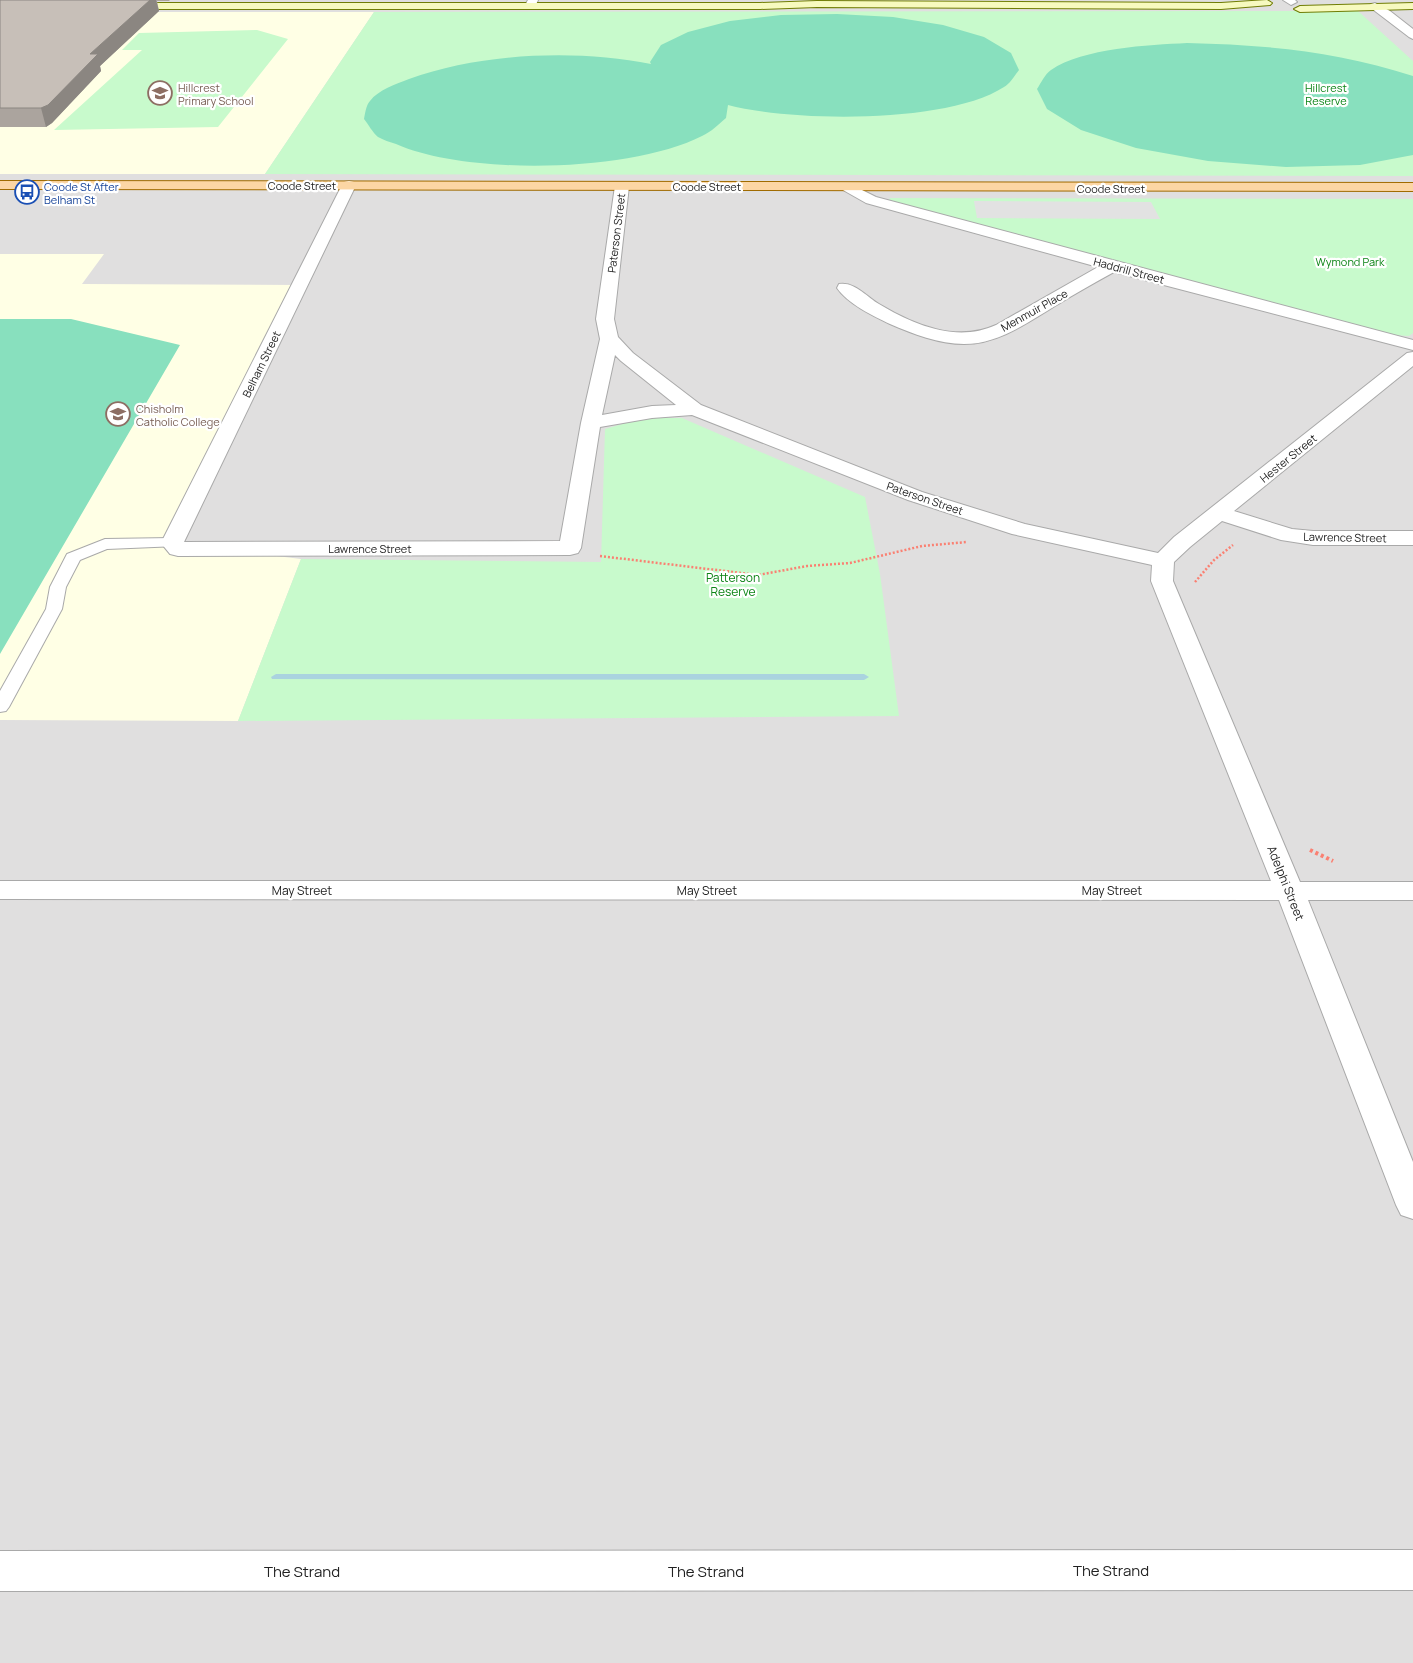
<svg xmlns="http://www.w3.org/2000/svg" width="1413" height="1663" viewBox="0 0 1413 1663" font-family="Manrope,sans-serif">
<rect width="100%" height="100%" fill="#f2efe9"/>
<path fill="#e0dfdf" d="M 0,0 L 1413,0 L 1413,1663 L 0,1663 Z"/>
<path fill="#ffffe5" d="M 0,12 L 374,12 L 265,174 L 0,174 Z
M 0,254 L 104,254 L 82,284 L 301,285 L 173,543 L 301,559 L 238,721 L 0,720 Z"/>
<path fill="#c8facc" d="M 1358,11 L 1413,61 L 1413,176 L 265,174 L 374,12 Z
M 257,30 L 288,39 L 218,127 L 54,130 L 142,50 L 122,50 L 139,33 Z
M 890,198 L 1413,199 L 1413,333 L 1409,336 L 1377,334 L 887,204 Z
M 643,418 L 682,418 L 865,497 L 880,574 L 899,716 L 238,721 L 301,559 L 601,562 L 605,429 Z"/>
<path fill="#88e0be" d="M 837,14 L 893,17 L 943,25 L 984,37 L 1011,53 L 1019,70 C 1015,75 1010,84 1004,87 C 947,124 792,122 728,105 L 726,118 C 719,124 711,132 702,136 C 631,172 469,176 396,144 C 390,142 383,140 378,137 C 373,133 368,124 364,119 C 365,114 366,105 370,101 C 378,90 396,84 409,79 C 481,53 576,49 651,64 L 650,62 L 661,45 L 688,32 L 730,21 L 781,15 Z
M 1187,43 C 1267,45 1336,51 1413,76 L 1413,155 L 1360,165 L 1286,167 L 1208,161 L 1136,148 L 1081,130 L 1047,109 L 1037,89 C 1041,83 1045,74 1051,70 C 1083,48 1149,45 1187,43 Z
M 0,319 L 71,319 L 180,345 L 0,654 Z"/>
<path fill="#e2e2e2" d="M 974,201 L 1151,202 L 1160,219 L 977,218 Z"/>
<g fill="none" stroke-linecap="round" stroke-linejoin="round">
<path fill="#aad3df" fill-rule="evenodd" d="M 276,674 L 864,674 L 869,677 L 864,680 L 272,679 L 271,677 Z"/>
<g stroke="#a9a9a9" stroke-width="2">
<path id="lane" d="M 172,538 L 178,540 L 180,543 L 178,546 L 107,549 L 80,560 L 66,587 L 62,609 L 9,707 L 6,711 L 0,712 L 0,691 L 46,609 L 50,587 L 67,554 L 105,539 Z"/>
</g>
<g stroke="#a9a9a9" stroke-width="2">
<path id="street" d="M 528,0 L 538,0 L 535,7 L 531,8 L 525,5 Z
M 1283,0 L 1295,0 L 1297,2 L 1291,5 Z
M 1375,3 L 1390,11 L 1413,29 L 1413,39 L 1409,37 L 1371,8 L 1369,6 L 1371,4 Z
M 349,181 L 354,182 L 356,185 L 184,542 L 560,541 L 581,423 L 600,339 L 596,319 L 615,186 L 617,183 L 627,183 L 629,186 L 614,319 L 618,337 L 633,353 L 701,405 L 922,492 L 1025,524 L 1158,553 L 1174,537 L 1407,353 L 1413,352 L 1413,366 L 1234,511 L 1292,529 L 1313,531 L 1413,531 L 1413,545 L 1313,545 L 1281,540 L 1222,521 L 1190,547 L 1174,562 L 1173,581 L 1300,882 L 1413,882 L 1413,900 L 1308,900 L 1413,1162 L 1413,1219 L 1401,1215 L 1396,1205 L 1279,900 L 0,899 L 0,881 L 1271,881 L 1151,581 L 1152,565 L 1012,534 L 908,500 L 692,415 L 652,418 L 600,427 L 581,548 L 578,553 L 570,555 L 178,556 L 170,554 L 161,543 L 342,185 L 344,182 ZM 615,355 L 621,361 L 676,405 L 652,406 L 602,415 Z
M 848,183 L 876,197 L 1413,340 L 1413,350 L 1114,272 C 1094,283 1074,294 1055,306 C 1027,323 998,344 964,344 C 939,344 913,334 890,324 C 873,316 848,304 837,288 L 839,284 C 854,281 867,297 879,304 C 914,325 957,343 996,325 L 1098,267 L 866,203 L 843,190 L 841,187 L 843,184 Z
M 1413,1550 L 1413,1590 L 0,1591 L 0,1551 Z"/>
</g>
<g stroke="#707d05" stroke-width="2">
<path id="secondary" d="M 1267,0 L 1272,3 L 1270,5 L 1221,9 L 817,7 L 760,9 L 121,9 L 115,6 L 121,3 L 760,3 L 817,1 L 1221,3 Z
M 1413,3 L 1413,9 L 1300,12 L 1294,9 L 1300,6 Z"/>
</g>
<g stroke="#a06b00" stroke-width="2">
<path id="primary" d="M 0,181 L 1413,183 L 1413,191 L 0,189 Z"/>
</g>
<path stroke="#fa8072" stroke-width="2.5" stroke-dasharray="2 2" stroke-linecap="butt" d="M 600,556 L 758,575 L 807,566 L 850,563 L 922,546 L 967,542
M 1195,582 L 1214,560 L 1233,545"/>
<path stroke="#fa8072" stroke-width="4" stroke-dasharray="3 3" stroke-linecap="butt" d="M 1310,850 L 1333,861"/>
<use href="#lane" fill="#fff" fill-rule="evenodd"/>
<use href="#street" fill="#fff" fill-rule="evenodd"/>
<use href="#secondary" fill="#f7fabf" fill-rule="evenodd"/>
<use href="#primary" fill="#fcd6a4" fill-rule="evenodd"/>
</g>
<path fill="#aba49e" d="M 0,0 L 170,0 L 169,1 L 157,1 L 159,11 L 100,66 L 101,71 L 52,123 L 46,127 L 0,127 Z"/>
<path fill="#8b8681" d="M 150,0 L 156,0 L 159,11 L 100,66 L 101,71 L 52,123 L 46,127 L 41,108 L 90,54 Z"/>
<path fill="#c7bfb8" stroke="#8b8681" d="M 0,0 L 150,0 L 90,54 L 98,54 L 48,105 L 41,108 L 0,108 Z"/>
<defs>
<g id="school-ring" transform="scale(1.25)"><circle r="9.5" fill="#fff" stroke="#8d6e63" stroke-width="1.5"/><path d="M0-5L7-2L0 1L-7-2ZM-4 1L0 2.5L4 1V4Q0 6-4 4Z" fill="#8d6e63"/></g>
<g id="bus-ring" transform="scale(1.25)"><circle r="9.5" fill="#fff" stroke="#1a4fb4" stroke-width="1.5"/><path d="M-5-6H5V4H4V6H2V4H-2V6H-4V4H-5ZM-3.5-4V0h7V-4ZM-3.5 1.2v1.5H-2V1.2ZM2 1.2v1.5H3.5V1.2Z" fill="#1a4fb4"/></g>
</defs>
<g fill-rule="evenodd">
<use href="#school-ring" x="160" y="93"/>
<use href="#bus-ring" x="27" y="192"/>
<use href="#school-ring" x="118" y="414"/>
</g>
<g text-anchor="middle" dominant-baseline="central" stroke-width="4.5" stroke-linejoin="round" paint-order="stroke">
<g font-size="11" fill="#785e54" stroke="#fff" text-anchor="start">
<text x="178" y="87">Hillcrest<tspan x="178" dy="13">Primary School</tspan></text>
<text x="136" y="408">Chisholm<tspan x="136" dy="13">Catholic College</tspan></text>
</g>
<g font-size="11" fill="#0c8416" stroke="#fff">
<text x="1326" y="87">Hillcrest<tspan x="1326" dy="13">Reserve</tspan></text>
<text x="1350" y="261">Wymond Park</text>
</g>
<g font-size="11" fill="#222" stroke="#fff">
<text x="302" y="185">Coode Street</text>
<text x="707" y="186">Coode Street</text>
<text x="1111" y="188">Coode Street</text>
<text transform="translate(616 233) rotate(-83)">Paterson Street</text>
<text transform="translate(1129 270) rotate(15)">Haddrill Street</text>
<text transform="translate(1034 310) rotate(-29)">Menmuir Place</text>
<text transform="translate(261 364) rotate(-64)">Belham Street</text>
<text transform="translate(1288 458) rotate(-39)">Hester Street</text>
<text transform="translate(925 498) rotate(19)">Paterson Street</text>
<text transform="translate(1345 537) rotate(1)">Lawrence Street</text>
<text x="370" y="548">Lawrence Street</text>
</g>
<g font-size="11" fill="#164399" stroke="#fff" text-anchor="start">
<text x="44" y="186">Coode St After<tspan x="44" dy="13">Belham St</tspan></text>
</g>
<g font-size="12" fill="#0c8416" stroke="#fff">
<text x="733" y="577">Patterson<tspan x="733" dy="14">Reserve</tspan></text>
</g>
<g font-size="12" fill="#222" stroke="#fff">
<text transform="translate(1286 883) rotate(68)">Adelphi Street</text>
<text x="302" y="890">May Street</text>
<text x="707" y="890">May Street</text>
<text x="1112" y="890">May Street</text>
</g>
<g font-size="15" fill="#222" stroke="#fff">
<text x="1111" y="1570">The Strand</text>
<text x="302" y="1571">The Strand</text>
<text x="706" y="1571">The Strand</text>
</g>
</g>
</svg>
